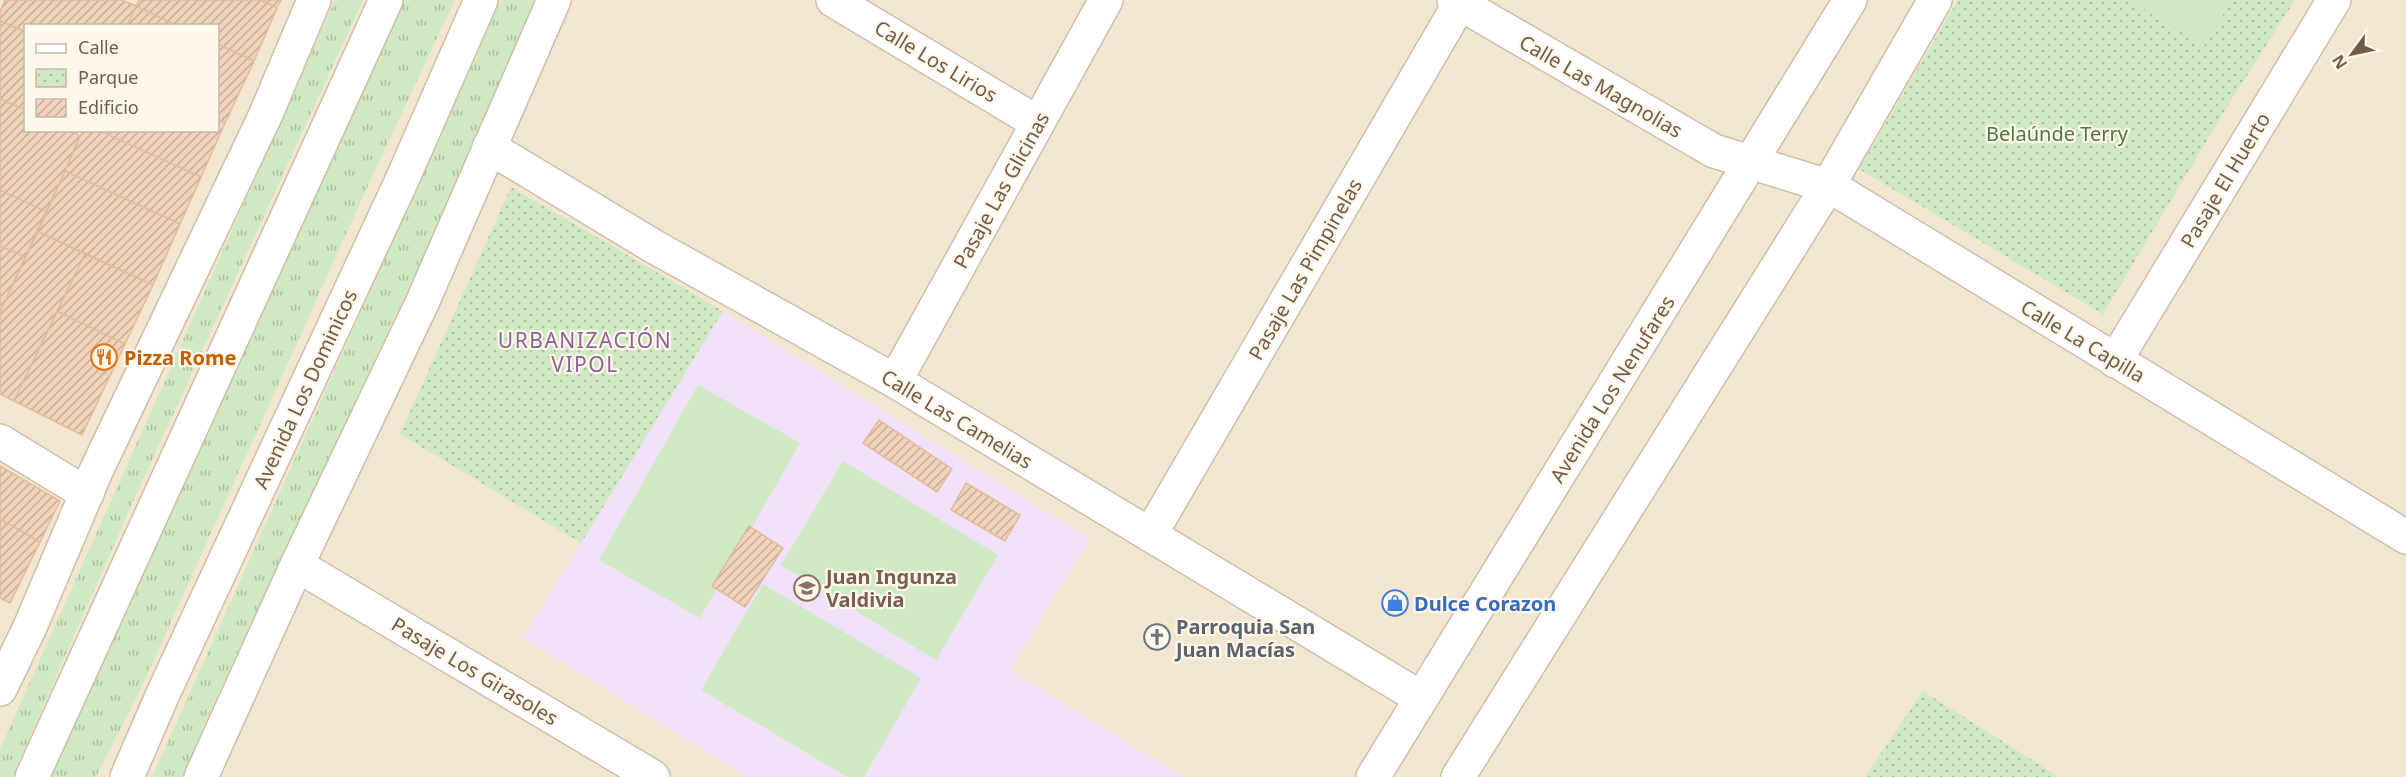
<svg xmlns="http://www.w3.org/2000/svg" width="2406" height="777" viewBox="0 0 2406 777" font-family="'Noto Sans',sans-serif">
<defs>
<pattern id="grass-tufts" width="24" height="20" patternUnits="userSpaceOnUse" patternTransform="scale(1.5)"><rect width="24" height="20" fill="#cfe9c2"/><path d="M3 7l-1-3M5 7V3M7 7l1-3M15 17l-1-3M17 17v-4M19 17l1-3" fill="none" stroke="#acc0a0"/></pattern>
<pattern id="park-dots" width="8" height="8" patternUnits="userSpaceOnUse" patternTransform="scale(1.5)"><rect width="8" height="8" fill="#cfe9c2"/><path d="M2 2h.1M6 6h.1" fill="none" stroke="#acc0a0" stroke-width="1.8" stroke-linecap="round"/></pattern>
<pattern id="building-hatch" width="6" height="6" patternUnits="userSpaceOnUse" patternTransform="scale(1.5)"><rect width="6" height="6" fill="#f0d3bb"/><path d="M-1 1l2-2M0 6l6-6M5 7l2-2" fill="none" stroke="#c7ae9a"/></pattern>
</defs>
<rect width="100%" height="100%" fill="#fcf3e3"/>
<path fill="#f3e6d1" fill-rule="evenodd" d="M 0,0 L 2406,0 L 2406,777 L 0,777 ZM 26,26 L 218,26 L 218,130 L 26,130 Z"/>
<path fill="#f0e0f8" d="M 723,311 L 1090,539 L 1010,670 L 1183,777 L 747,777 L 523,638 Z"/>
<path fill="url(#grass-tufts)" d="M 335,0 L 363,0 L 136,495 L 12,777 L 0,777 L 0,749 Z
M 405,0 L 455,0 L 376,168 L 142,686 L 96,777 L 51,777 Z
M 501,0 L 537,0 L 448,203 L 207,718 L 184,777 L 152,777 Z"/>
<path fill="url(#park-dots)" d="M 1958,0 L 2295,0 L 2227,107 L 2103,314 L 1859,169 Z
M 511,187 L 723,311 L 581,543 L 400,434 Z
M 1923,691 L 2059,777 L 1865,777 Z"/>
<path fill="#cfe9c2" d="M 2130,0 L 2232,0 L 2204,46 Z
M 698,385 L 800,443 L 700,618 L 599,560 Z
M 843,461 L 998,555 L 936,660 L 781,565 Z
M 763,584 L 921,678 L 864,777 L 847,777 L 701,690 Z"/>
<path fill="url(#building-hatch)" stroke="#e3bb9c" stroke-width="1.5" d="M 5,0 L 122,0 L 136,6 L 127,26 L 26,26 L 26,32 L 0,21 L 0,12 Z
M 139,0 L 260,0 L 277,8 L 254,61 L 218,44 L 218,26 L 178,26 L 136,6 Z
M 260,0 L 281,0 L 277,8 Z
M 136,6 L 178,26 L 127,26 Z
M 0,21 L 26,32 L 26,110 L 0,99 Z
M 218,44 L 254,61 L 225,123 L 218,120 Z
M 0,99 L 26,110 L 26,130 L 69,130 L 80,136 L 47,212 L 0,190 Z
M 218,120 L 225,123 L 201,177 L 98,130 L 218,130 Z
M 83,130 L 98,130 L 201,177 L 180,224 L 65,171 Z
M 65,171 L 180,224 L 153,285 L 37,231 Z
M 0,190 L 47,212 L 26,257 L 0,246 Z
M 37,231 L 85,254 L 14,401 L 0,394 L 0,312 Z
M 0,246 L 26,257 L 0,312 Z
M 85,254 L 153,285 L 125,344 L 57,311 Z
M 57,311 L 125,344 L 82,435 L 14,401 Z
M 879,420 L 952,469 L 937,492 L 863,443 Z
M 0,466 L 60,501 L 40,542 L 0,519 Z
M 966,483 L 1020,515 L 1005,541 L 951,510 Z
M 0,519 L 40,542 L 10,603 L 0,598 Z
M 749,526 L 783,548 L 745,607 L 712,586 Z"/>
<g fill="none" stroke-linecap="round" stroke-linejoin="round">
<g stroke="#cfbead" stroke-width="36">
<path id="street" d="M 833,0 L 1038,123
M 1454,0 L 1714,151 L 1828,186 L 1848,197 L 2406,537
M 489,147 L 653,246 L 895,381 L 1421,698
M 2115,361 L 2334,0
M 895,381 L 1106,0
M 0,441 L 87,494
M 1150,535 L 1460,3
M 297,565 L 653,777"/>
</g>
<g stroke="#d0bca7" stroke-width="36">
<path id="secondary" d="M 0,689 L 30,627 L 96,471 L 266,114 L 314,0
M 32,777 L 386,0
M 127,777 L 162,696 L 402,180 L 481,0
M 201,777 L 297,565 L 422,303 L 554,0
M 1373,777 L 1850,0
M 1458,777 L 1828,186 L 1935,0"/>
</g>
<use href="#street" stroke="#fff" stroke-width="33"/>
<use href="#secondary" stroke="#fff" stroke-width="33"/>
</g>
<defs>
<g id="restaurant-ring" transform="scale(1.35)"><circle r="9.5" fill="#fff7e9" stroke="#e8710a" stroke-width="1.5"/><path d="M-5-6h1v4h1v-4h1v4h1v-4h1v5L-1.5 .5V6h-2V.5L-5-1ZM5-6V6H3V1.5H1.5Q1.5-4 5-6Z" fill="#e8710a"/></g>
<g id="school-ring" transform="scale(1.35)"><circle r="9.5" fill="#fff7e9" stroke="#8d6e63" stroke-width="1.5"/><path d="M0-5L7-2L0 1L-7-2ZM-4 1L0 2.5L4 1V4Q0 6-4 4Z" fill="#8d6e63"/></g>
<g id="shop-ring" transform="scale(1.35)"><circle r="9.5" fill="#fff7e9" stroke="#3f7fe0" stroke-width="1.5"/><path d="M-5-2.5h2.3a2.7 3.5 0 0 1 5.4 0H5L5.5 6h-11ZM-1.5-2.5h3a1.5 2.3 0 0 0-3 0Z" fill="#3f7fe0"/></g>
<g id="church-ring" transform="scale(1.35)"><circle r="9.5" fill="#fff7e9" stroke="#6b7280" stroke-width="1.5"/><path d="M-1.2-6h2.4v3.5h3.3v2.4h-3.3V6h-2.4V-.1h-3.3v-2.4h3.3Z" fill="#6b7280"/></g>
</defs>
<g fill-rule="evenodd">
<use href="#restaurant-ring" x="104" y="357"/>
<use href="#school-ring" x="807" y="588"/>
<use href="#shop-ring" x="1395" y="603"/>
<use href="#church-ring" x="1157" y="637"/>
</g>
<g text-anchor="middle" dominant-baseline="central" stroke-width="4.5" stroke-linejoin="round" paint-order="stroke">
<g font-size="20" fill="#735b49" stroke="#fff7e9">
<text transform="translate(936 61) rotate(31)">Calle Los Lirios</text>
<text transform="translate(1601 86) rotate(30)">Calle Las Magnolias</text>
<text transform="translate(2225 180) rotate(-59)">Pasaje El Huerto</text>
<text transform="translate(1001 190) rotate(-61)">Pasaje Las Glicinas</text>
<text transform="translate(1305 269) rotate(-60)">Pasaje Las Pimpinelas</text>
<text transform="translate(2083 341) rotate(31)">Calle La Capilla</text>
<text transform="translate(305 389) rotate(-65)">Avenida Los Dominicos</text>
<text transform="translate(1612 389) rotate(-58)">Avenida Los Nenufares</text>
<text transform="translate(957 419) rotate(31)">Calle Las Camelias</text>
<text transform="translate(475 671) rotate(31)">Pasaje Los Girasoles</text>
</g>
<g font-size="20" fill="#4f7842" stroke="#fff7e9">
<text x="2057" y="133">Belaúnde Terry</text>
</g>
<g font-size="20" font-weight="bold" fill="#c56008" stroke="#fff7e9" text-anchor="start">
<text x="124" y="357">Pizza Rome</text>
</g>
<g font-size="20" font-weight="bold" fill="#785e54" stroke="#fff7e9" text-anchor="start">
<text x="826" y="576">Juan Ingunza<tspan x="826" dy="23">Valdivia</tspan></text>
</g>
<g font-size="20" font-weight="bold" fill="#366cbe" stroke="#fff7e9" text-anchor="start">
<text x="1414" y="603">Dulce Corazon</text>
</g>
<g font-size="20" font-weight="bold" fill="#5b616d" stroke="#fff7e9" text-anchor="start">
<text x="1176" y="626">Parroquia San<tspan x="1176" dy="23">Juan Macías</tspan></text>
</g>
<g font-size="21" letter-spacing="1.5" fill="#896596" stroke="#fff7e9">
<text x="585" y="340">URBANIZACIÓN<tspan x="585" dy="24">VIPOL</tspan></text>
</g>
</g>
<rect x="24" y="24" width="195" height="108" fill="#fff7e9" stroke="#c7b9a9" stroke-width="1.5"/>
<rect x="36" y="44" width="30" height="9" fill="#ffffff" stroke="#c7b9a9" stroke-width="1.5"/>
<text x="78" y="54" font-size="18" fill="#735b49">Calle</text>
<rect x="36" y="69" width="30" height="18" fill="url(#park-dots)" stroke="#c7b9a9" stroke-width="1.5"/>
<text x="78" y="84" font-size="18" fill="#735b49">Parque</text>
<rect x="36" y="99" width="30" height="18" fill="url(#building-hatch)" stroke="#c7b9a9" stroke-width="1.5"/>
<text x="78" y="114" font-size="18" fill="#735b49">Edificio</text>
<g transform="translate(2352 54) rotate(237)" stroke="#fff7e9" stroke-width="4.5" paint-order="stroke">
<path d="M0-4.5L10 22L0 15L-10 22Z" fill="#735b49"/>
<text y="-9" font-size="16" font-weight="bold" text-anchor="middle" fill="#735b49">N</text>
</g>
</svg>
